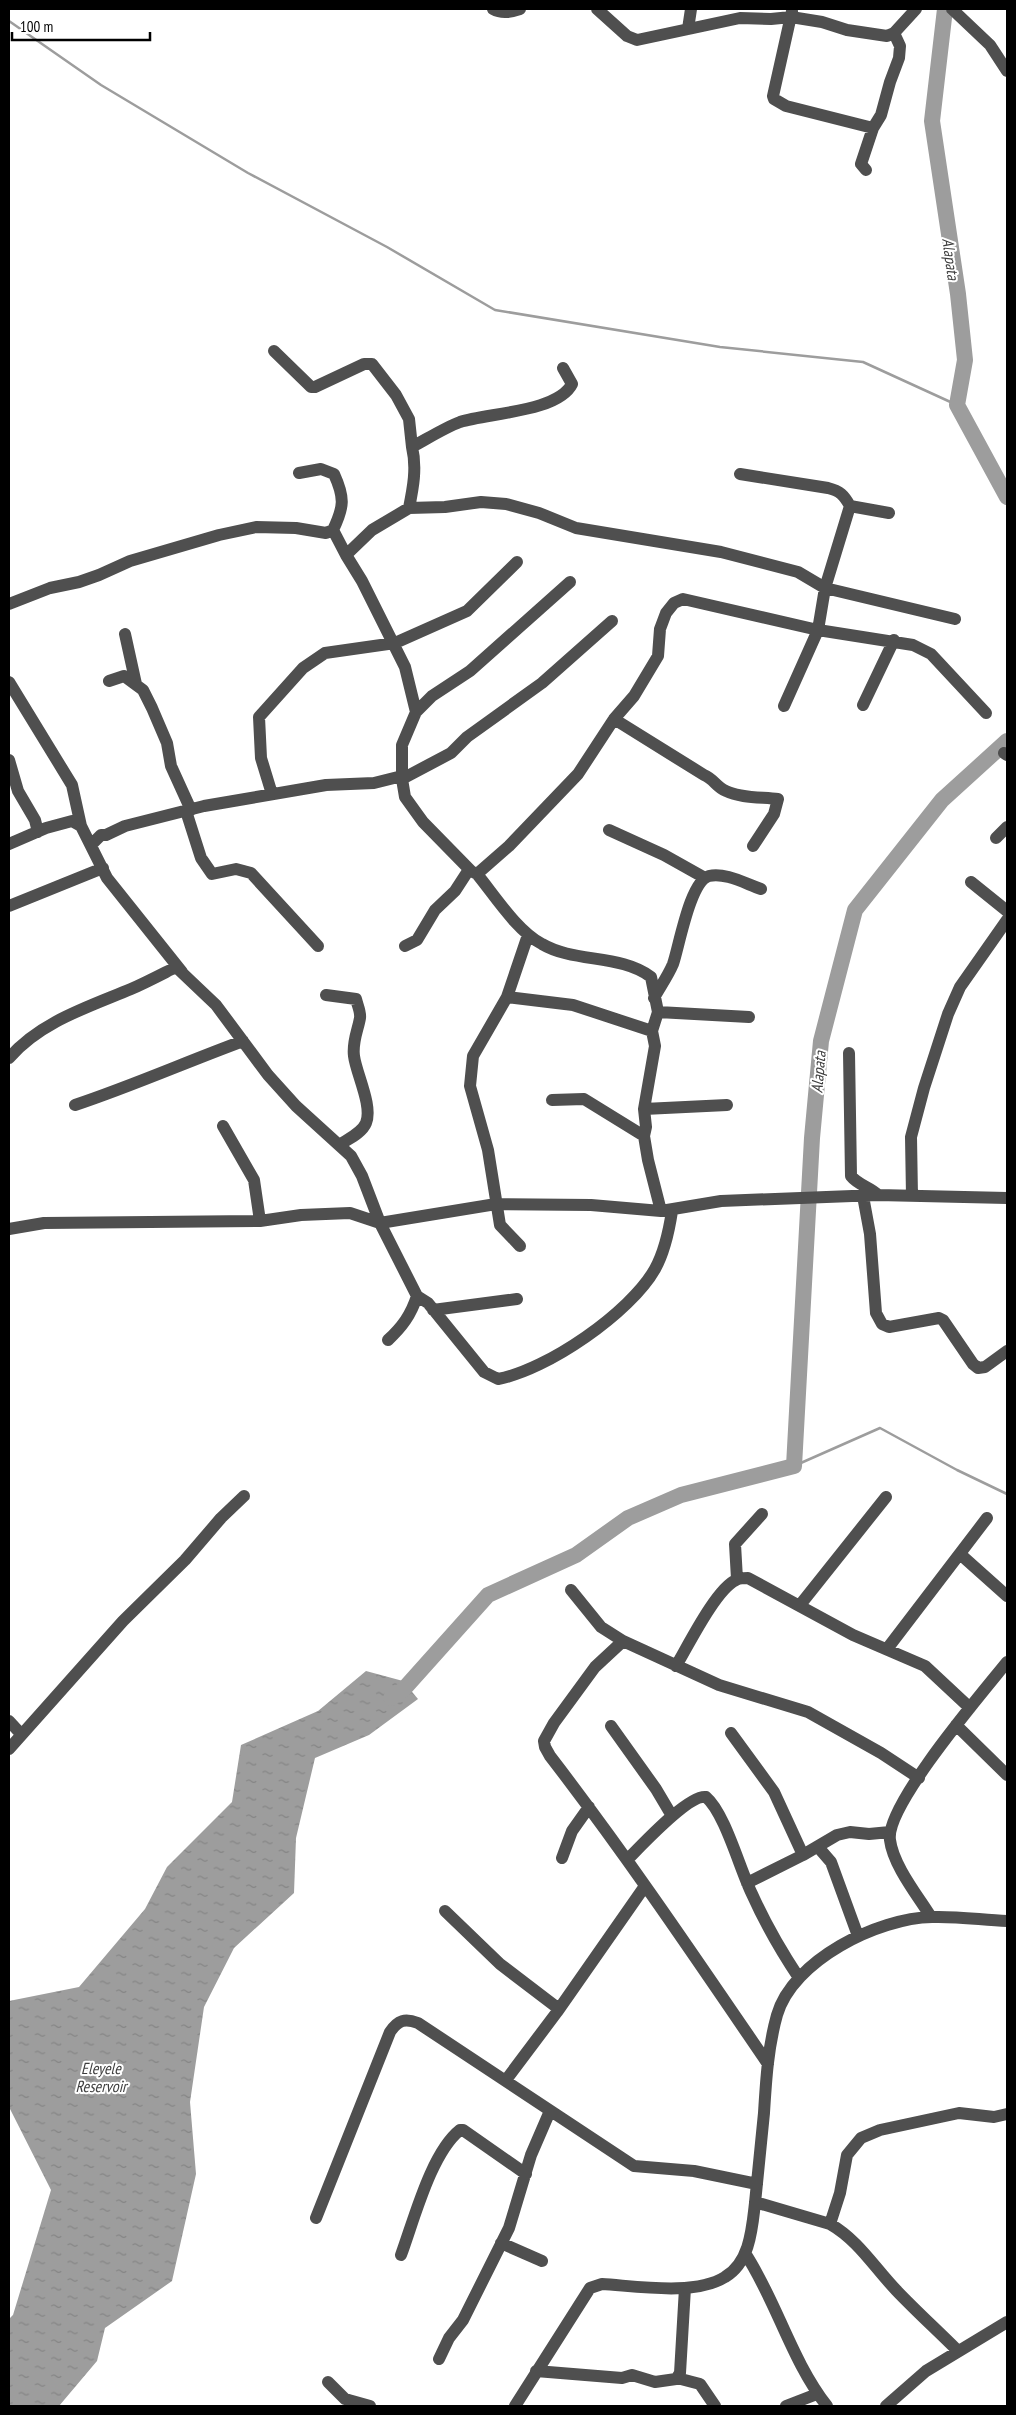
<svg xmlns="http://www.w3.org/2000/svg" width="1016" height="2415" viewBox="0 0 1016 2415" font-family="'PT Sans Narrow',sans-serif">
<defs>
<pattern id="water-ripples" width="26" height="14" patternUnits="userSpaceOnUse" patternTransform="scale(1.25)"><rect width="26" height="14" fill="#9d9d9d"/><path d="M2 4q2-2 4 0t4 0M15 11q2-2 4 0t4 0" fill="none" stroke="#858585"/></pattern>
</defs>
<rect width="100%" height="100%" fill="#fff"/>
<path fill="url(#water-ripples)" d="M 366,1671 L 403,1681 L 418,1699 L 369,1735 L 315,1758 L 296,1838 L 294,1893 L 234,1948 L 204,2007 L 190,2102 L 196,2174 L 172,2281 L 105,2328 L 97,2361 L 59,2406 L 9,2406 L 9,2319 L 13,2315 L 51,2190 L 9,2107 L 9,2001 L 79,1987 L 145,1909 L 167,1867 L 232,1802 L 241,1745 L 318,1711 Z"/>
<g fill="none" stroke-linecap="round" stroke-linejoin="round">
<path stroke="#9d9d9d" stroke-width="2.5" d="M 9,21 L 101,85 L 248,173 L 387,247 L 495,310 L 720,347 L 863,362 L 957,405
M 794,1466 L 880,1428 L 957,1470 L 1007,1494"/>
<path stroke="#9d9d9d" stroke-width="16" d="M 945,9 L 932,121 L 958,294 L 965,360 L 957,405 L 1007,497
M 391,1698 L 403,1690 L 488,1595 L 576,1555 L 628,1518 L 681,1495 L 794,1466 L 812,1138 L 821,1041 L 855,910 L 942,800 L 1007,741"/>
<path stroke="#4f4f4f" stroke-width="12" d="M 493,9 C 502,14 511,12 520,9
M 597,9 L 627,36 L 637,40 L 740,18 L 771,19 L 791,17 L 822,22 L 847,30 L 887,36 L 894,33 L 916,9
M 952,9 L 990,45 L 1007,71
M 792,11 L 773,96 L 774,99 L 786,106 L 873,128
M 688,29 L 691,9
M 866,170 L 861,164 L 873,128 L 881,115 L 890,82 L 899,58 L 900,46 L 894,33
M 274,351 L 311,387 L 315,387 L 364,364 L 372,364 L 396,395 L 409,419 L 412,447
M 299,473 L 321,469 L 334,474 C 345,498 344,507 333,530
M 740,474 L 828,488 C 840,491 844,495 850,506 L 825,588 L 955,619
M 850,506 L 889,513
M 409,508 C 413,488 417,468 412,447 C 427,439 444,428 460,422 C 488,413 558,412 572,384 L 563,368
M 346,555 L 372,530 L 409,508 L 445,507 L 481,502 L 506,504 L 539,513 L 576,528 L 721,552 L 798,572 L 825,588 L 818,630 L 784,706
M 9,604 L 50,588 L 79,582 L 99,575 L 130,561 L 219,535 L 256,527 L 296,528 L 326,533 L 333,530 L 346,555 L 362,581 L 405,667 L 416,712 L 402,745 L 402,779 L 405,797 L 423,822 L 471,871 L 477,874 C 495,896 517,931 542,944 C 574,963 621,954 651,977 L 658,1012 L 652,1031 L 655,1046 L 644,1109 L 646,1127 L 644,1136 L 648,1160 L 661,1211 L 672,1211 C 669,1231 665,1251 655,1269 C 630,1313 547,1370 498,1379 L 484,1372 L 428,1303 L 417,1296 L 380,1223 L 362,1176 L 351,1156 L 296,1106 L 268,1075 L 216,1005 L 176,967 C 162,974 147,982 131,989 C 88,1007 40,1022 9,1058
M 125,634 L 136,684
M 109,681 L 124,676 L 143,690 L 152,708 L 167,743 L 171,766 L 191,810
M 9,682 L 72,785 L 81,826 L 107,878 L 182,972
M 863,705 L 894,640
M 416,712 L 432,696 L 470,671 L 570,582
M 614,719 L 704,775 C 714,779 716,787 726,791 C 740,798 762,797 778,799 L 774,814 L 753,846
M 1004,753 L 1007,755
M 9,760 L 18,791 L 35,820 L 38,832
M 272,794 L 261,758 L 259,717 L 303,668 L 325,653 L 395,643 L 467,611 L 517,562
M 186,811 L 201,858 L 212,874 L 236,869 L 251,873 L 318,946
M 609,830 L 664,855 L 705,878
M 996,838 L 1007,827
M 9,844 L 46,828 L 72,821 L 81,826
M 91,845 L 101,835 L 106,835 L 125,826 L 204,806 L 326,785 L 374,783 L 398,777 L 402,779 L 451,753 L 467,737 L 542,683 L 612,621
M 477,874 L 509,846 L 578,774 L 614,719 L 634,696 L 658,656 L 660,629 L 666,613 L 674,603 L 683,599 L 818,630 L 913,645 L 931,654 L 986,713
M 971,882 L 1007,911
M 9,906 L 103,868
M 405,946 L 417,940 L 435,910 L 455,891 L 468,871 L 471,871
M 326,995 L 356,999 C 357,1004 361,1012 360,1018 C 358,1030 352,1042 354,1056 C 356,1073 373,1106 366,1123 C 362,1133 348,1139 339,1145
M 507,997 L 573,1005 L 652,1031
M 654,998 C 660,987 668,976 673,964 C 679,947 690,881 709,876 C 725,872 746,884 761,889
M 658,1012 L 749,1017
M 849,1053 L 851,1176 C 858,1185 870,1187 878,1195
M 552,1100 L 584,1099 L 644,1136
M 75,1105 C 132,1086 186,1062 243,1041
M 644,1109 L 727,1105
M 223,1126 L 254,1180 L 260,1221
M 863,1196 L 870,1234 L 876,1313 L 882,1324 L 889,1327 L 939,1318 L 943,1320 L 973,1364 L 978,1368 L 985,1367 L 1007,1351
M 912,1196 L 911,1137 L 924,1088 L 948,1014 L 960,987 L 1007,920
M 9,1229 L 44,1223 L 260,1221 L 301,1215 L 350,1213 L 380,1223 L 496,1204 L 591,1205 L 661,1211 L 721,1201 L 878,1195 L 1007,1198
M 520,1246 L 500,1225 L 488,1150 L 470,1086 L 473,1056 L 507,997 L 528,935
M 433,1310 L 517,1299
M 388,1340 C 402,1327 411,1315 417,1296
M 960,1554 L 1007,1596
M 737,1579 L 735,1544 L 762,1514
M 571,1590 L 601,1627 L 623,1641
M 800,1605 L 886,1497
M 887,1649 L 987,1518
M 676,1666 C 688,1646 716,1589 736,1580 C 739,1578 744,1578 748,1578 L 853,1635 L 925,1666 L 970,1708
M 9,1721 L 21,1734
M 956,1725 L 1007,1775
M 611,1726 L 656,1789 L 672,1816
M 731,1733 L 774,1792 L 803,1855
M 9,1749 L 123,1621 L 185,1560 L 221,1518 L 244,1496
M 818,1847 L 831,1862 L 858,1936
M 562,1858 L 572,1831 L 589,1807
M 628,1859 C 641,1846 689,1794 706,1797 C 725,1813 740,1870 752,1894 C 765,1923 781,1951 799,1978
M 747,1883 L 803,1855 L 837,1835 L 850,1832 L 869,1834 L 890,1832
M 445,1911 L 500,1964 L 559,2009
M 931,1917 C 918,1896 893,1865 890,1840 C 885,1806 983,1692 1007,1662
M 768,2064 C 697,1960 627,1856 550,1756 L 545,1747 L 544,1741 L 554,1723 L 595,1667 L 623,1641 L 719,1685 L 808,1712 L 881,1753 L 919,1778
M 506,2080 L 557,2012 L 645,1886
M 755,2202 L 830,2224 C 858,2240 874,2267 896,2290 C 916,2311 937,2330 957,2350
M 316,2218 L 390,2032 C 398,2020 405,2018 418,2023 L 634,2166 L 694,2171 L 757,2184
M 830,2224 L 840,2193 L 847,2155 L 861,2138 L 880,2130 L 959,2113 L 994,2117 L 1007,2114
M 501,2243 L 542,2261
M 745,2253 C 777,2302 791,2360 827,2406
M 401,2255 C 414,2220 431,2153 460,2130 L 463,2130 L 526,2174
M 439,2359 L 449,2338 L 463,2320 L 509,2228 L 531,2155 L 550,2111
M 536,2371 L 622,2378 L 632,2375 L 655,2382 L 676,2379 L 680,2373 L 685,2288
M 677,2378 L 700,2384 L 715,2406
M 328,2382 L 345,2399 L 370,2406
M 515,2406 L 590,2288 L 602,2284 C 636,2286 695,2296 725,2277 C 750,2262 752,2229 755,2203 C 758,2173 761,2143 764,2113 C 766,2080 768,2047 777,2015 C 793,1960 878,1918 932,1917 C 957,1916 982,1920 1007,1921
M 786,2406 L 817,2394
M 886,2406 L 926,2371 L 1007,2322"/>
</g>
<g text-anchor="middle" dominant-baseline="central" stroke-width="4" stroke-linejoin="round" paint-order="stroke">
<g font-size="16" font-style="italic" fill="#3e3e3e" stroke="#fff">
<text transform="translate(951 259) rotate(82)">Alapata</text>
<text transform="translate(818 1072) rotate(-85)">Alapata</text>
<text x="101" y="2068">Eleyele<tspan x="101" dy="18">Reservoir</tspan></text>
</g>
</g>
<rect width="1016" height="2415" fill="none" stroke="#000000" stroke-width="20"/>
<path d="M12 32v8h138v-8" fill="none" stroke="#000000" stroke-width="2.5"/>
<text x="20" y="32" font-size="15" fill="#000000" stroke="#ffffff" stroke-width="4" paint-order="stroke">100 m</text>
</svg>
